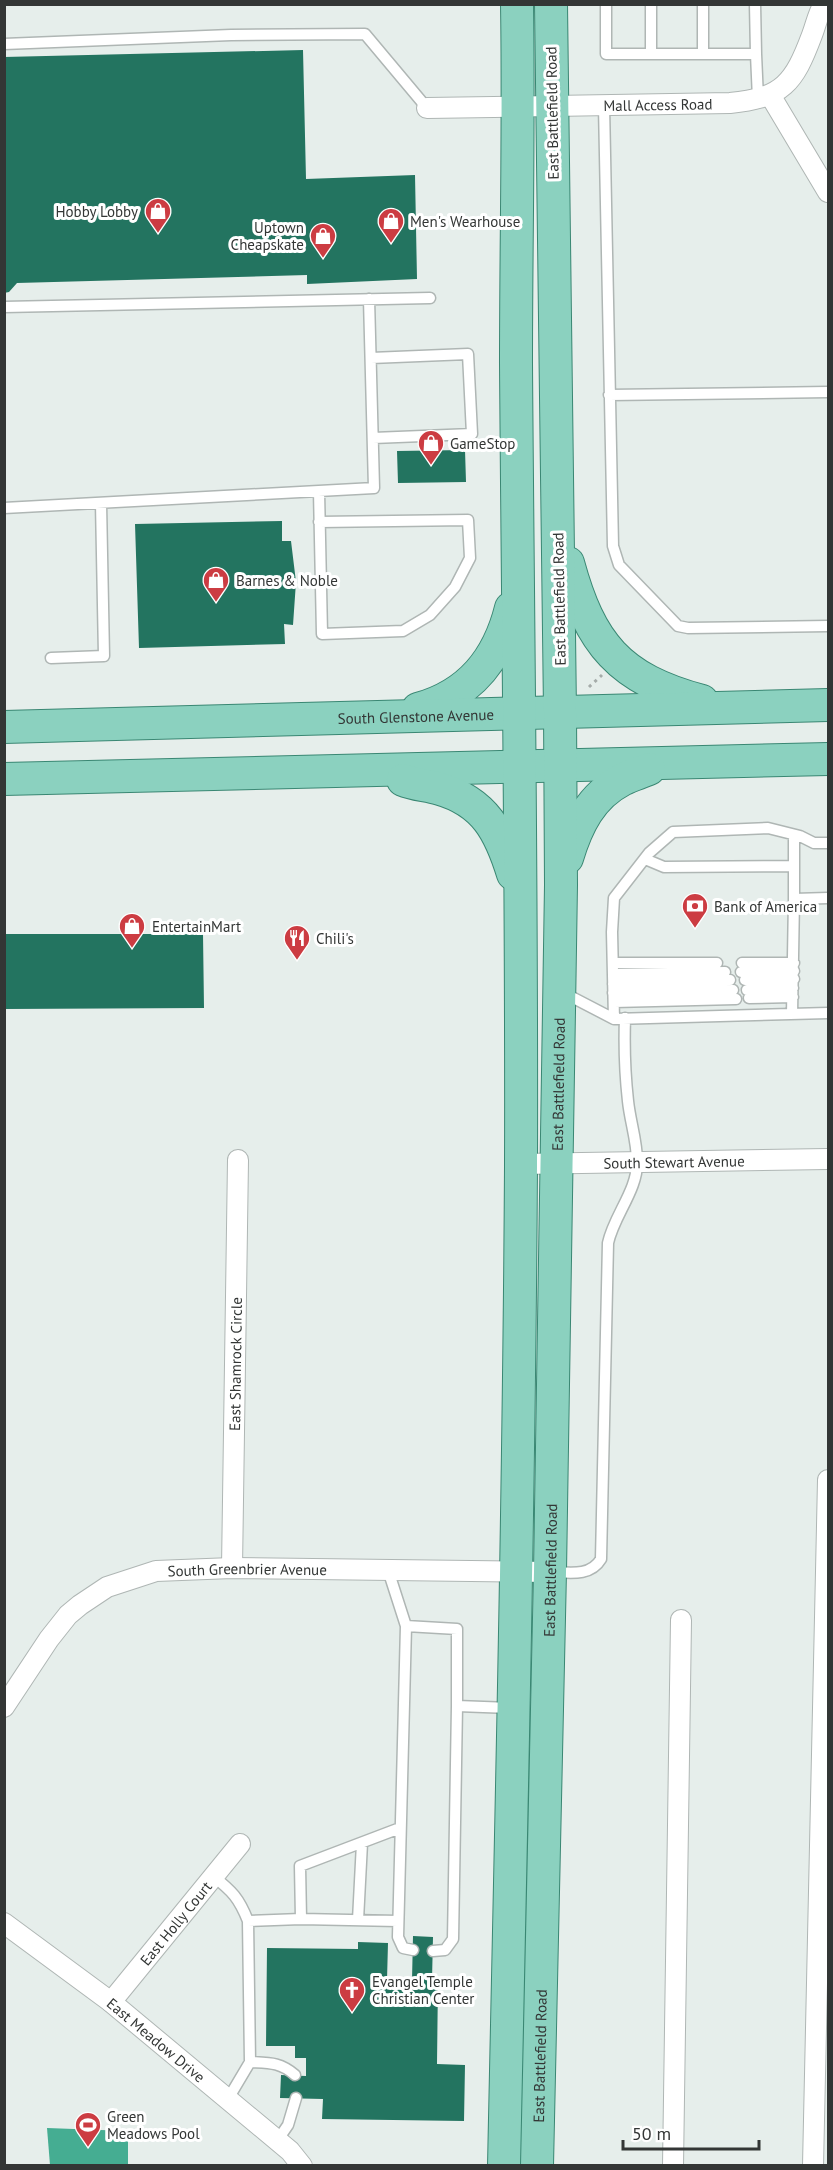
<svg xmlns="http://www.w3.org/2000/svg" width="833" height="2170" viewBox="0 0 833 2170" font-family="'PT Sans',sans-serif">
<rect width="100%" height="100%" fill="#e6eeeb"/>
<path fill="#45ad92" d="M 47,2128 L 128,2131 L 128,2165 L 50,2165 Z"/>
<path fill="#237460" d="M 303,50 L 306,179 L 415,175 L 417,279 L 307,284 L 307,275 L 17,283 L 9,292 L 4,293 L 4,57 Z
M 465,450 L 466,482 L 398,483 L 397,451 Z
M 282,521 L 282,541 L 291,541 L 296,582 L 293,625 L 284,624 L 285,644 L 139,648 L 135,524 Z
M 5,934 L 203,934 L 204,1008 L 5,1009 Z
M 413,1936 L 433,1937 L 432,1980 L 438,1980 L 437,2064 L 465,2065 L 464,2121 L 322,2119 L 323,2099 L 280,2098 L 281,2075 L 306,2076 L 306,2058 L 295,2058 L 295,2046 L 266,2046 L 267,1948 L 358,1949 L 358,1942 L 388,1943 L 387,1980 L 412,1980 Z"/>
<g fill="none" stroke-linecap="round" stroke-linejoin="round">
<g stroke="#afb6b4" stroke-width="13">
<path id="lane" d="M 606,4 L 606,54 L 756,54 L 758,99
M 703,4 L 703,54
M 755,4 L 756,54
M 4,44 L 231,35 L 365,34 L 427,108
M 651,54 L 651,4
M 604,106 L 613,546 L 619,565 L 678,626 L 688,628 L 828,626
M 4,307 L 430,298
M 371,358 L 468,354 L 472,434 L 373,438
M 609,395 L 828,392
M 319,491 C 320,539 321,586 322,634 L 403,631 L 430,615 L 455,587 L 470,558 L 468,520 L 319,522
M 4,508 L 374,488 L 369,299
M 51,658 L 104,656 L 101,503
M 794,835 L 794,899 L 828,898
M 645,859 L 664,867 L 794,866
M 613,963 L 717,963
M 742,963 L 794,963
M 741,972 L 794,971
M 613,974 L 725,972
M 745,980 L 794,979
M 613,984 L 730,980
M 747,990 L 793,988
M 562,992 L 614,1019 L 828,1013
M 613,993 L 733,990
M 749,998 L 793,997
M 614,1002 L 736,999
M 792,1014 L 794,899
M 614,1019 L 612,932 L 614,898 L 649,853 L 673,832 L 768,828 L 800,836 L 814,843 L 828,843
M 388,1570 L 406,1626 L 457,1629 L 457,1706 L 512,1708
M 554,1572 C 571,1573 591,1576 601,1559 L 608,1243 C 614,1215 638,1190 637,1161 C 637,1141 630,1121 628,1101 C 625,1074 624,1046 625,1018
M 406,1626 L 398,1937 L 403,1948 L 413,1950
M 213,1876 C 232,1891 239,1898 248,1921
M 358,1920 L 362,1843
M 398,1921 L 301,1919 L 300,1866 L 400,1828
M 433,1951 L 445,1950 L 453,1939 L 457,1706
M 250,2062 C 269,2063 280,2062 295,2075
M 228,2099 L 250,2062 L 248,1921 L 301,1919
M 277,2141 L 288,2125 L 296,2098"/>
</g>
<g stroke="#afb6b4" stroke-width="22">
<g id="street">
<path d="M 770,95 L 828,192"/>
<path id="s1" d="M 427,108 L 730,103 C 783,98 794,83 812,35 C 816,25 818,13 824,4"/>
<path id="s2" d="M 521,1164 L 828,1159"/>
<path id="s3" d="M 232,1568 L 238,1160"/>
<path id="s4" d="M 4,1707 L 49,1639 L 68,1615 L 80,1605 L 107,1587 L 156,1571 L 232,1568 L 550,1572"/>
<path id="s5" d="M 4,1923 L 111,2002 L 290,2151 L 302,2166"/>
<path id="s6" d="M 111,2002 L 240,1844"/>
<path d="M 673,2166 L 681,1620"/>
<path d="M 813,2166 L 828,1480"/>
</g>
</g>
<g stroke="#3a8773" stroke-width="34">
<g id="primary">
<path d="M 568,563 C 590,644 619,679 702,701"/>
<path d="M 418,709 C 469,695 498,660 511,608"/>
<path id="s7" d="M 4,727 L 828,705"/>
<path d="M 4,779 L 828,759"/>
<path d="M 403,780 C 415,785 427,785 440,789 C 485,802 500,832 513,874"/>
<path d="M 567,858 C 577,825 591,796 622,780 C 631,775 640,773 649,769"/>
<path d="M 504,2166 C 511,1833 519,1500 521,1166 C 522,899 518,631 516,363 C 516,243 519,124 517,4"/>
<path id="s8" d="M 537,2166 L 550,1572 L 561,885 L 560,711 L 551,4"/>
</g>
</g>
<path stroke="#a6acaa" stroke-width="3" stroke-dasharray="3 4.5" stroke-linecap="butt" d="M 589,687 L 602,675"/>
<use href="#lane" stroke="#fff" stroke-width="10"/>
<use href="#street" stroke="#fff" stroke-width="20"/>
<use href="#primary" stroke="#8bd1bf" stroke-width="32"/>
</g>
<defs>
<g id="shop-pin" transform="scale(1.35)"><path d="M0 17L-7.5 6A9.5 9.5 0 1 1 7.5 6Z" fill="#cc3c42" stroke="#fff"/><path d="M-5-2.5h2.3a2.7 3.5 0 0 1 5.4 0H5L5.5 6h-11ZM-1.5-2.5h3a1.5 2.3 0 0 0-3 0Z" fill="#fff"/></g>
<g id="bank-pin" transform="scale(1.35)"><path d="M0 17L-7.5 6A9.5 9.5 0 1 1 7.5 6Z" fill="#cc3c42" stroke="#fff"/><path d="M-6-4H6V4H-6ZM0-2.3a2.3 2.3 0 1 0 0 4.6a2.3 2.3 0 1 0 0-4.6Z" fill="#fff"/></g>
<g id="restaurant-pin" transform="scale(1.35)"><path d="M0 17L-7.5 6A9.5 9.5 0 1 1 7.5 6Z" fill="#cc3c42" stroke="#fff"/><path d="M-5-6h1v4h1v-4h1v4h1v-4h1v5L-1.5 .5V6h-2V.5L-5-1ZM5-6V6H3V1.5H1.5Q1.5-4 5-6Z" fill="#fff"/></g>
<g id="church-pin" transform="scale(1.35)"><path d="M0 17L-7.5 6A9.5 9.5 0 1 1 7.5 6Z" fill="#cc3c42" stroke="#fff"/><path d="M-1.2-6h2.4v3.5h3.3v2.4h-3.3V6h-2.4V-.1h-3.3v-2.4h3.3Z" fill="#fff"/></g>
<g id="stadium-pin" transform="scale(1.35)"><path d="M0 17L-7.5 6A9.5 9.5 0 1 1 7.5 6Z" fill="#cc3c42" stroke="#fff"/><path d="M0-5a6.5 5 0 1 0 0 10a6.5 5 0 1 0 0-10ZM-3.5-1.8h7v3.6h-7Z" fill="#fff"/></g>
</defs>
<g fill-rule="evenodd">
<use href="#shop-pin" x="158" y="211"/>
<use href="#shop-pin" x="391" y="221"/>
<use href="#shop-pin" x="323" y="236"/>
<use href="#shop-pin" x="431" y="443"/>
<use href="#shop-pin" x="216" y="580"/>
<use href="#bank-pin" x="695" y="906"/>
<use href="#shop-pin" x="132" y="926"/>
<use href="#restaurant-pin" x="297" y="938"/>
<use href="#church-pin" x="352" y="1990"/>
<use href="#stadium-pin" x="88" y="2125"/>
</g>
<g text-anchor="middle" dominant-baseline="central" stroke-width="6" stroke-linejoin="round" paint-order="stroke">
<g font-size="15" fill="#333635" stroke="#fff">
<text stroke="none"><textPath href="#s1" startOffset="231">Mall Access Road</textPath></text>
<text transform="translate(552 113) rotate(-91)">East Battlefield Road</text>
<text transform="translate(559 599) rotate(-91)">East Battlefield Road</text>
<text stroke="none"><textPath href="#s7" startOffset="412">South Glenstone Avenue</textPath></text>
<text stroke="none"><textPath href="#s8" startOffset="1082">East Battlefield Road</textPath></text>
<text stroke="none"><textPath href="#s2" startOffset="153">South Stewart Avenue</textPath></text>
<text stroke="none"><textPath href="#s3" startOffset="204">East Shamrock Circle</textPath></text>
<text stroke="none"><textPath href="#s4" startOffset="303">South Greenbrier Avenue</textPath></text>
<text stroke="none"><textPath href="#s8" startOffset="596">East Battlefield Road</textPath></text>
<text stroke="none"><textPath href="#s6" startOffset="102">East Holly Court</textPath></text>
<text stroke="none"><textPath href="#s5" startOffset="192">East Meadow Drive</textPath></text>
<text stroke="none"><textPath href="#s8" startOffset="110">East Battlefield Road</textPath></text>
</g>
<g font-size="15" fill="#333635" stroke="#fff" text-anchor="start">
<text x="138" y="211" text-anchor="end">Hobby Lobby</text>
<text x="410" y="221">Men's Wearhouse</text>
<text x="304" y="227" text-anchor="end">Uptown<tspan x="304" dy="17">Cheapskate</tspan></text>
<text x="450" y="443">GameStop</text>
<text x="236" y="580">Barnes &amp; Noble</text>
<text x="714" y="906">Bank of America</text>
<text x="152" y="926">EntertainMart</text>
<text x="316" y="938">Chili's</text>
<text x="372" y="1981">Evangel Temple<tspan x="372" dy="17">Christian Center</tspan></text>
<text x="107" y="2116">Green<tspan x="107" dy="17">Meadows Pool</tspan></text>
</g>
</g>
<rect width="833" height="2170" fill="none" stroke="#333635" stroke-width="12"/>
<path d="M623 2140v9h136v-9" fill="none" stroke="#333635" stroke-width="3"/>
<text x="632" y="2140" font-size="18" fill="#333635" stroke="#ffffff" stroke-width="4.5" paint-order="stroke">50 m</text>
</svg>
